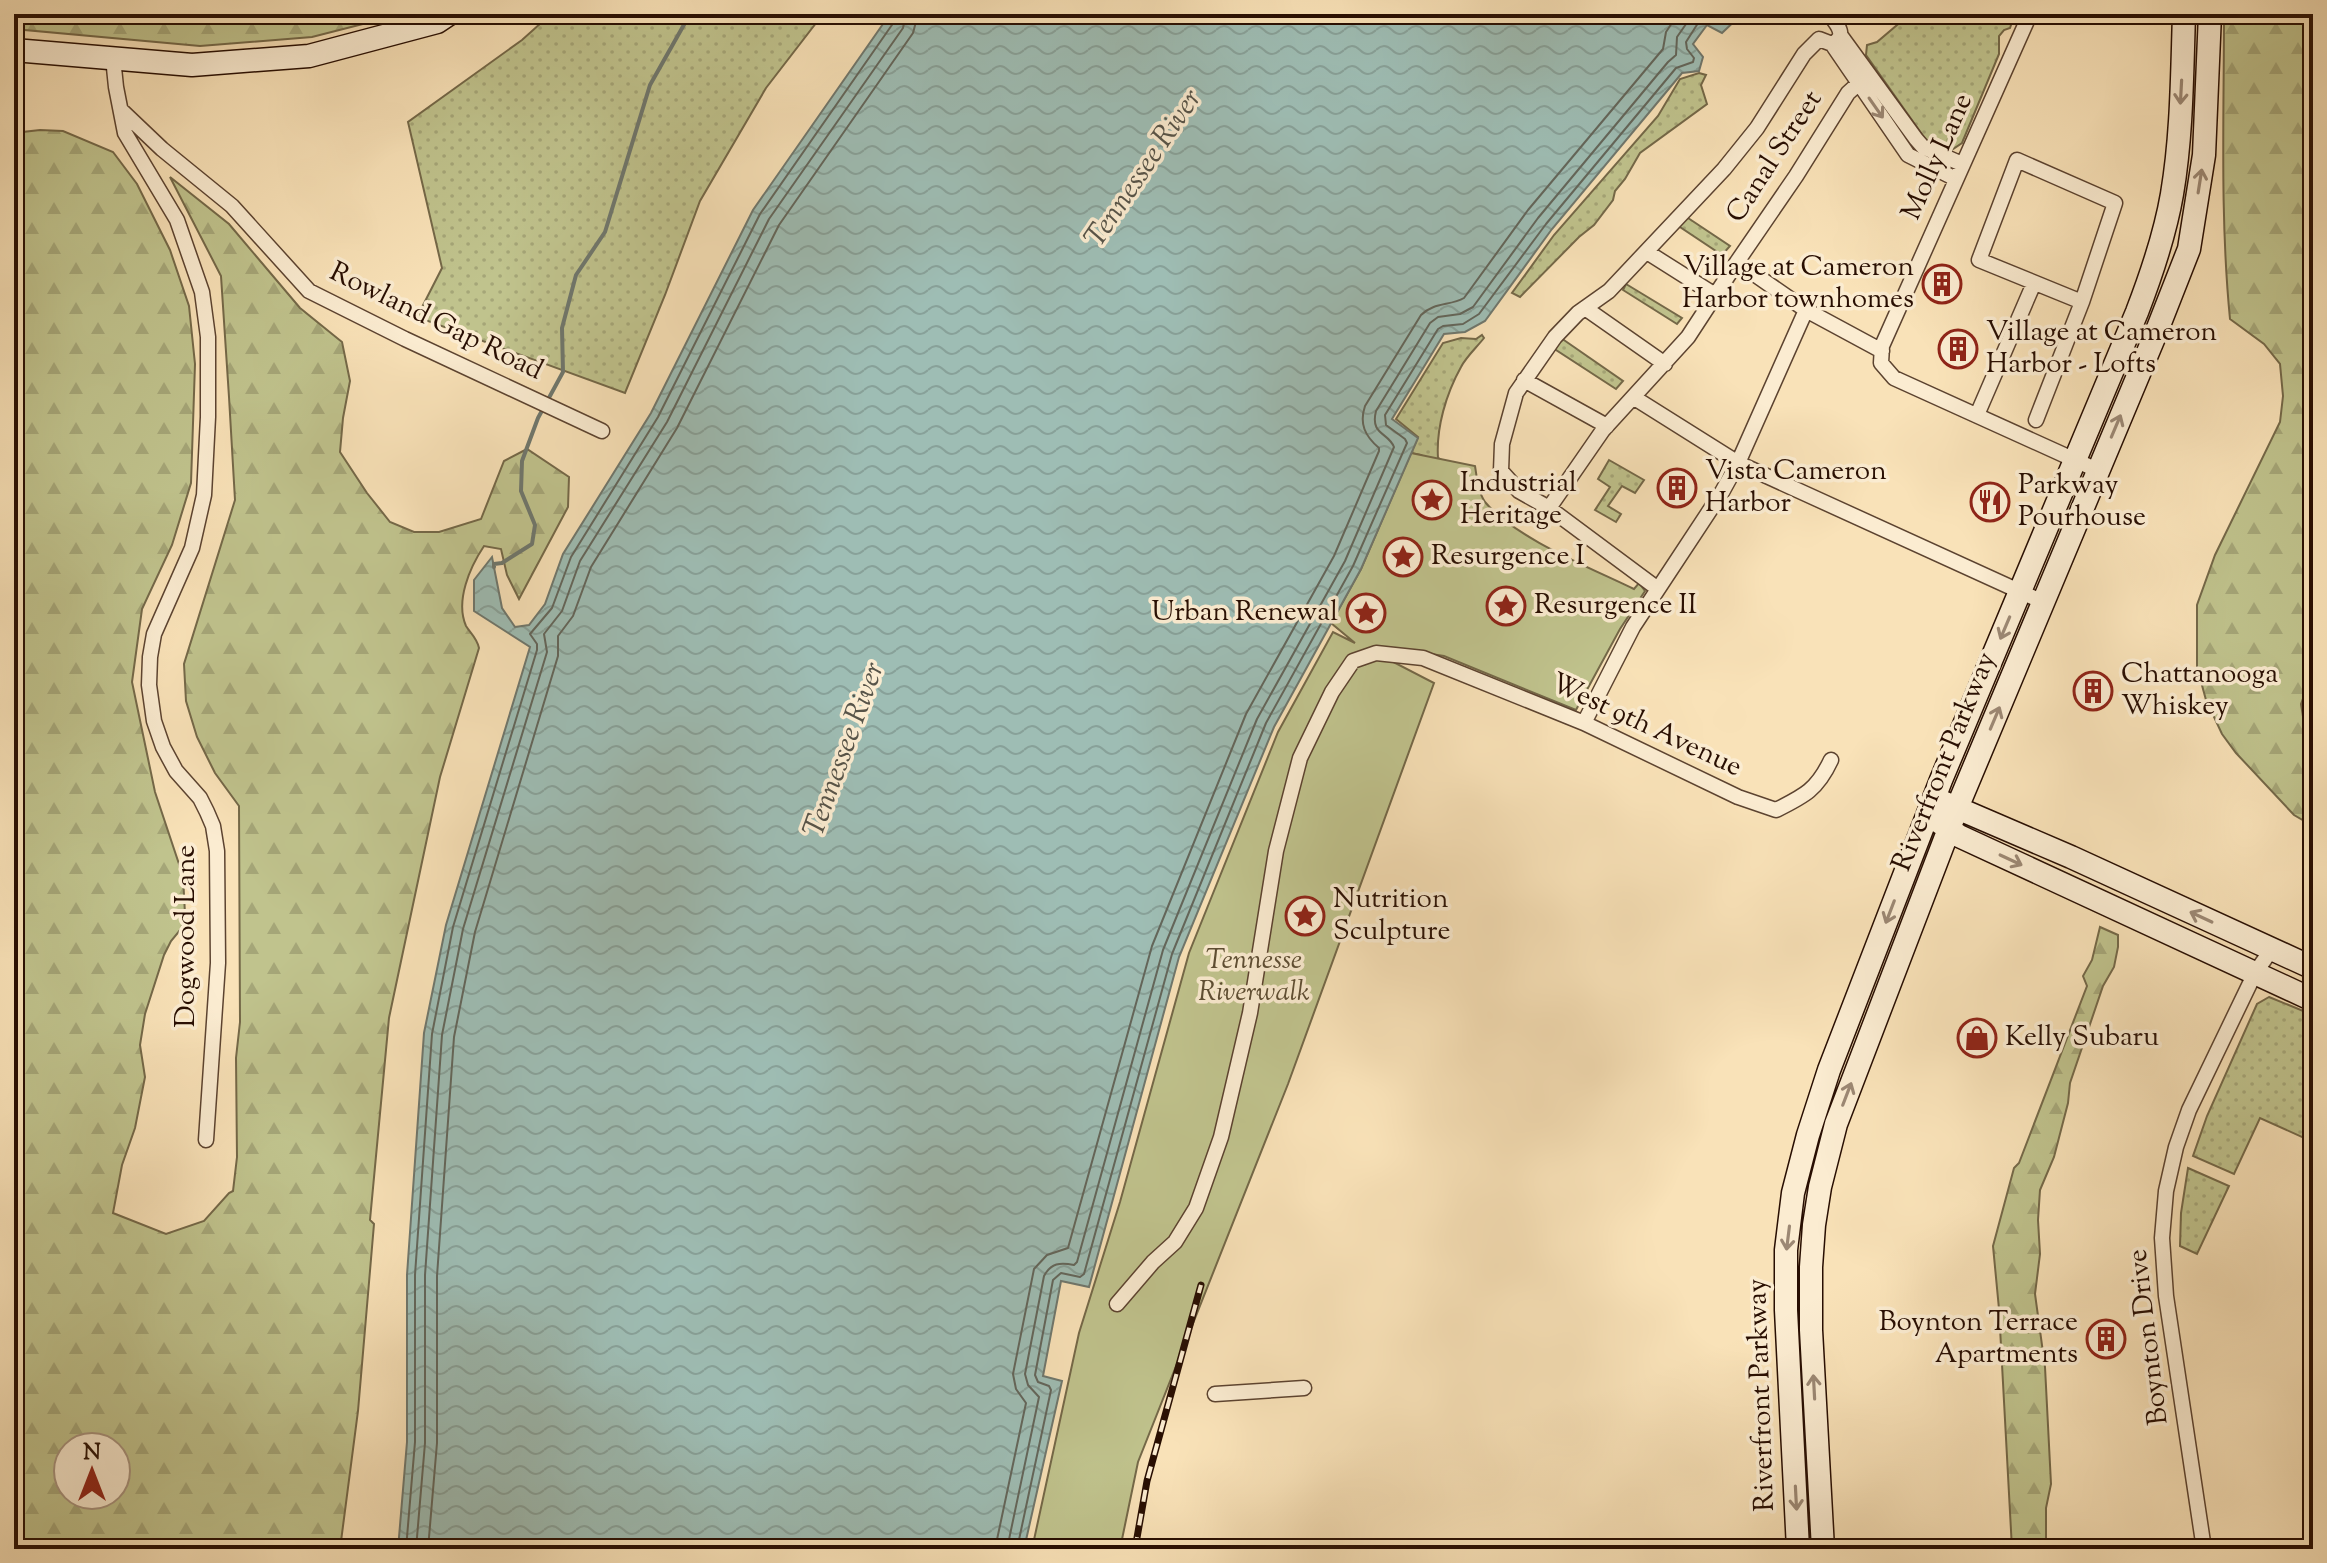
<svg xmlns="http://www.w3.org/2000/svg" width="2327" height="1563" viewBox="0 0 2327 1563" font-family="'Sorts Mill Goudy',serif">
<defs>
<pattern id="grass-dots" width="8" height="8" patternUnits="userSpaceOnUse" patternTransform="scale(2)"><rect width="8" height="8" fill="#c0c38d"/><path d="M2 2h.1M6 6h.1" fill="none" stroke="#a5a678" stroke-width="1.8" stroke-linecap="round"/></pattern>
<pattern id="forest-firs" width="22" height="20" patternUnits="userSpaceOnUse" patternTransform="scale(2)"><rect width="22" height="20" fill="#c0c38d"/><path d="M5 1l3.5 6h-7zM16 11l3.5 6h-7z" fill="#a5a678"/></pattern>
<pattern id="water-waves" width="16" height="10" patternUnits="userSpaceOnUse" patternTransform="scale(2)"><rect width="16" height="10" fill="#9ebdb4"/><path d="M0 5q4-4 8 0t8 0" fill="none" stroke="#88a199"/></pattern>
</defs>
<rect width="100%" height="100%" fill="#f9e2b8"/>
<filter id="stains"><feTurbulence type="fractalNoise" baseFrequency=".0025" numOctaves="4"/><feColorMatrix values="0 0 0 0 .2 0 0 0 0 .09 0 0 0 0 .02 0 0 0 .5 -.17"/></filter>
<radialGradient id="worn" r=".72"><stop offset=".6" stop-color="#630" stop-opacity="0"/><stop offset="1" stop-color="#630" stop-opacity=".3"/></radialGradient>
<path fill="url(#grass-dots)" stroke="#746848" stroke-width="2" d="M 551,14 L 823,14 L 766,88 L 700,201 L 665,295 L 625,393 L 417,317 L 442,268 L 408,122 L 522,40 Z
M 1910,14 L 2010,14 L 2012,22 L 2010,28 L 2004,30 L 1999,36 L 1999,54 L 1962,143 L 1950,151 L 1926,140 L 1866,55 L 1867,45 L 1877,42 Z
M 1699,73 L 1706,75 L 1701,85 L 1707,104 L 1640,153 L 1625,179 L 1615,191 L 1613,200 L 1594,225 L 1579,237 L 1520,297 L 1512,293 L 1554,235 L 1658,116 L 1680,79 Z
M 1685,216 L 1730,246 L 1722,255 L 1677,225 Z
M 1626,284 L 1682,318 L 1677,324 L 1623,290 Z
M 1482,335 L 1484,338 C 1477,347 1466,357 1461,367 C 1446,394 1436,428 1438,458 L 1440,459 L 1354,641 L 1335,626 L 1356,609 L 1421,455 L 1411,453 L 1418,437 L 1396,419 L 1443,343 L 1461,338 L 1476,339 Z
M 1561,338 L 1623,381 L 1616,389 L 1553,348 Z
M 1609,460 L 1644,480 L 1635,493 L 1622,486 L 1608,506 L 1621,514 L 1616,522 L 1595,510 L 1610,487 L 1598,479 Z
M 2269,997 L 2313,1015 L 2313,1142 L 2260,1118 L 2234,1174 L 2193,1156 L 2207,1116 L 2257,1004 Z
M 2188,1168 L 2229,1186 L 2197,1254 L 2180,1246 L 2181,1213 Z"/>
<path fill="url(#forest-firs)" stroke="#746848" stroke-width="2" fill-rule="evenodd" d="M 14,14 L 402,14 L 312,37 L 200,46 L 14,29 Z
M 2224,14 L 2313,14 L 2313,671 L 2301,704 L 2305,729 L 2313,747 L 2313,826 L 2294,815 L 2236,753 L 2222,734 L 2206,700 L 2197,667 L 2197,605 L 2215,555 L 2280,422 L 2283,396 L 2280,364 L 2264,344 L 2230,319 C 2220,217 2224,116 2224,14 Z
M 40,130 L 63,131 L 113,152 L 137,184 L 170,250 L 189,306 L 195,364 L 191,483 L 172,545 L 142,609 L 132,682 L 155,792 L 183,876 L 185,914 L 181,929 L 171,941 L 164,955 L 145,1014 L 140,1045 L 145,1077 L 135,1128 L 122,1165 L 113,1213 L 166,1234 L 204,1221 L 229,1193 L 233,1191 L 237,1157 L 236,1058 L 240,1022 L 239,806 L 215,773 L 197,737 L 186,701 L 184,664 L 235,500 L 229,397 L 221,276 L 170,177 L 229,224 L 300,308 L 342,342 L 350,381 L 343,418 L 340,452 L 367,493 L 390,522 L 414,532 L 439,532 L 481,519 L 504,461 L 527,449 L 569,477 L 568,507 L 519,599 L 507,575 L 501,549 L 484,546 C 470,567 455,601 466,626 C 471,634 477,638 479,648 L 440,777 L 389,1018 L 370,1220 L 374,1224 L 358,1411 L 340,1549 L 14,1549 L 14,1149 L 22,1112 L 14,1098 L 14,133 ZM 68,1447 L 116,1447 L 116,1495 L 68,1495 Z
M 2100,927 L 2118,935 L 2118,947 L 2114,967 L 2103,986 L 2070,1083 L 2068,1103 L 2054,1157 L 2040,1190 L 2038,1220 L 2040,1254 L 2035,1294 L 2045,1367 L 2051,1484 L 2046,1508 L 2046,1538 L 2052,1549 L 2012,1549 L 1999,1309 L 1993,1246 L 2014,1168 L 2019,1163 L 2087,986 L 2083,976 L 2092,960 Z"/>
<path fill="#c0c38d" stroke="#746848" stroke-width="2" d="M 1411,453 L 1475,466 C 1477,478 1478,492 1485,502 C 1515,538 1591,568 1634,589 L 1639,583 L 1645,591 L 1620,629 L 1576,710 L 1444,656 L 1386,647 L 1370,650 L 1434,683 L 1288,1084 L 1138,1462 L 1120,1549 L 1032,1549 L 1079,1333 L 1120,1202 L 1189,953 L 1278,732 L 1333,632 L 1355,643 L 1331,623 L 1361,569 Z"/>
<path fill="url(#water-waves)" stroke="#6f776d" stroke-width="2" d="M 890,14 L 1742,14 L 1722,33 L 1707,25 L 1693,44 L 1703,57 L 1699,71 L 1682,73 L 1552,229 L 1485,321 L 1465,332 L 1444,334 L 1392,419 L 1418,438 L 1361,569 L 1274,727 L 1179,957 L 1089,1287 L 1061,1281 L 1043,1376 L 1062,1381 L 1024,1549 L 398,1549 L 407,1442 L 407,1275 L 424,1033 L 446,925 L 530,647 L 474,611 L 474,580 L 492,557 L 502,608 L 515,627 L 529,625 L 545,604 L 563,554 L 651,413 L 753,210 Z"/>
<g fill="none" stroke-linecap="round" stroke-linejoin="round">
<path stroke="#63665b" stroke-width="2" d="M 406,1549 L 415,1442 L 415,1275 L 432,1034 L 453,927 L 537,650 L 537,644 L 530,634 L 552,608 L 571,557 L 658,417 L 760,214 L 894,22 L 896,14
M 416,1549 L 425,1443 L 425,1275 L 442,1035 L 463,929 L 547,652 L 544,634 L 562,611 L 580,561 L 667,422 L 769,219 L 903,28 L 906,14
M 428,1549 L 437,1443 L 437,1276 L 454,1037 L 475,932 L 558,656 L 558,636 L 573,616 L 591,567 L 677,428 L 779,225 L 913,33 L 918,14
M 995,1549 L 1026,1403 L 1016,1389 L 1013,1374 L 1034,1269 L 1047,1255 L 1068,1248 L 1152,946 L 1246,714 L 1334,556 L 1379,451 L 1379,448 C 1365,436 1359,424 1365,406 L 1421,315 C 1434,302 1450,306 1464,298 L 1528,210 L 1663,49 L 1666,32 L 1678,14
M 1007,1549 L 1039,1397 L 1028,1385 L 1025,1374 L 1044,1276 C 1051,1263 1060,1262 1074,1265 L 1077,1262 L 1163,950 L 1257,719 L 1345,561 L 1394,447 C 1388,432 1370,435 1376,411 L 1430,323 L 1438,317 L 1460,314 L 1473,307 L 1538,218 L 1668,62 L 1676,55 L 1677,37 L 1693,14
M 1017,1549 L 1051,1390 L 1049,1386 L 1038,1382 L 1035,1375 L 1053,1280 L 1061,1273 L 1080,1277 L 1084,1274 L 1172,954 L 1266,723 L 1353,566 L 1407,443 L 1405,439 L 1386,425 L 1385,415 L 1438,329 L 1443,326 L 1463,324 L 1479,314 L 1546,224 L 1676,68 L 1693,62 L 1694,58 L 1687,49 L 1686,42 L 1700,20 L 1708,17 L 1721,22 L 1730,14"/>
<path stroke="#6f776d" stroke-width="4" d="M 494,567 L 494,564 L 502,563 L 532,544 L 535,525 L 521,491 L 522,461 L 538,418 L 563,372 L 562,328 L 576,275 L 605,232 L 650,85 L 690,14"/>
<g stroke="#5c4330" stroke-width="17">
<path id="minor" d="M 2030,14 L 1882,346 L 1881,363 L 1894,378 L 2097,470
M 1841,36 L 1916,139 L 1923,147 L 1962,164
M 1832,44 L 1908,155 L 1956,179
M 113,58 L 116,87 L 125,133 L 177,220 L 202,292 L 208,337 L 208,417 L 204,495 L 192,548 L 154,634 L 150,657 L 149,685 L 154,721 L 163,747 L 176,771 L 200,798 L 207,812 L 213,826 L 217,851 L 218,963 L 206,1140
M 121,110 L 162,149 L 232,206 L 309,291 L 405,339 L 602,431
M 1647,252 L 1715,295
M 1737,262 L 1806,310 L 1882,351
M 1585,308 L 1665,364
M 1524,380 L 1607,426
M 1633,397 L 1738,463 L 2043,602
M 1977,415 L 2034,283
M 2036,420 L 2082,302 L 2115,203 L 2017,160 L 1979,260 L 2082,302
M 1549,508 L 1603,430 L 1688,337 L 1737,262 L 1796,176 L 1848,93 L 1859,83
M 1658,589 L 1549,508 L 1519,491 L 1501,471 L 1502,444 L 1516,393 L 1555,337 L 1578,313 L 1609,291 L 1724,169 L 1757,128 L 1804,54 L 1819,39 L 1832,44 C 1848,36 1837,24 1829,14
M 1584,723 L 1633,627 L 1722,492 L 1738,463 L 1806,310
M 1117,1304 L 1153,1262 L 1175,1242 L 1196,1208 L 1221,1137 L 1250,1013 L 1276,851 L 1300,758 L 1332,692 L 1353,661 L 1376,653 L 1423,658 L 1584,723 L 1738,797 L 1776,810 C 1804,796 1817,790 1831,760
M 1215,1394 L 1304,1388
M 2204,1549 L 2166,1296 L 2162,1238 L 2166,1191 L 2176,1147 L 2189,1110 L 2255,973 L 2272,949"/>
</g>
<g stroke="#280e02" stroke-width="25">
<path id="secondary" d="M 14,50 L 192,65 L 309,56 L 437,22 L 449,14
M 1943,802 L 2071,857 L 2313,968
M 1939,822 L 1959,836 L 2313,1000
M 1798,1549 L 1786,1310 L 1786,1250 L 1793,1193 L 1808,1135 L 1829,1070 L 1941,780 L 2137,312 C 2152,273 2165,235 2172,194 C 2182,135 2182,74 2184,14
M 1823,1549 L 1811,1330 L 1811,1267 L 1814,1225 L 1820,1187 L 1836,1124 L 1957,808 L 2156,333 L 2189,249 L 2204,155 L 2210,14"/>
</g>
<use href="#minor" stroke="#fbecd1" stroke-width="14"/>
<use href="#secondary" stroke="#fbecd1" stroke-width="22"/>
<g stroke="#280e02" stroke-width="7">
<path id="rail" d="M 1135,1549 L 1147,1481 L 1201,1285"/>
</g>
<use href="#rail" stroke="#fbecd1" stroke-width="4" stroke-dasharray="12" stroke-linecap="butt"/>
</g>
<defs><path id="oneway-shaft" d="M-6 0H5M1.5-3L5.5 0L1.5 3" fill="none" stroke-width="1.6" stroke-linecap="round" stroke-linejoin="round" transform="scale(2)"/></defs>
<g stroke="#9c8874">
<use href="#oneway-shaft" transform="translate(2181 92) rotate(93)"/>
<use href="#oneway-shaft" transform="translate(1876 108) rotate(55)"/>
<use href="#oneway-shaft" transform="translate(2200 181) rotate(-81)"/>
<use href="#oneway-shaft" transform="translate(2116 426) rotate(-67)"/>
<use href="#oneway-shaft" transform="translate(2005 628) rotate(113)"/>
<use href="#oneway-shaft" transform="translate(1995 718) rotate(-67)"/>
<use href="#oneway-shaft" transform="translate(2011 860) rotate(25)"/>
<use href="#oneway-shaft" transform="translate(1890 912) rotate(111)"/>
<use href="#oneway-shaft" transform="translate(2201 917) rotate(-155)"/>
<use href="#oneway-shaft" transform="translate(1847 1094) rotate(-69)"/>
<use href="#oneway-shaft" transform="translate(1788 1238) rotate(97)"/>
<use href="#oneway-shaft" transform="translate(1814 1387) rotate(-93)"/>
<use href="#oneway-shaft" transform="translate(1796 1498) rotate(87)"/>
</g>
<defs>
<g id="building-ring" transform="scale(2)"><circle r="9.5" fill="#fbecd1" stroke="#8f2418" stroke-width="1.5"/><path d="M-4-6H4V6H1V3H-1V6H-4ZM-2.5-4.3h1.7v1.8h-1.7ZM.8-4.3h1.7v1.8H.8ZM-2.5-1h1.7V.8h-1.7ZM.8-1h1.7V.8H.8Z" fill="#8f2418"/></g>
<g id="sight-ring" transform="scale(2)"><circle r="9.5" fill="#fbecd1" stroke="#8f2418" stroke-width="1.5"/><path d="M0-6L1.8-2.2L6-1.7L2.9 1.2L3.7 5.4L0 3.3L-3.7 5.4L-2.9 1.2L-6-1.7L-1.8-2.2Z" fill="#8f2418"/></g>
<g id="restaurant-ring" transform="scale(2)"><circle r="9.5" fill="#fbecd1" stroke="#8f2418" stroke-width="1.5"/><path d="M-5-6h1v4h1v-4h1v4h1v-4h1v5L-1.5 .5V6h-2V.5L-5-1ZM5-6V6H3V1.5H1.5Q1.5-4 5-6Z" fill="#8f2418"/></g>
<g id="shop-ring" transform="scale(2)"><circle r="9.5" fill="#fbecd1" stroke="#8f2418" stroke-width="1.5"/><path d="M-5-2.5h2.3a2.7 3.5 0 0 1 5.4 0H5L5.5 6h-11ZM-1.5-2.5h3a1.5 2.3 0 0 0-3 0Z" fill="#8f2418"/></g>
</defs>
<g fill-rule="evenodd">
<use href="#building-ring" x="1942" y="284"/>
<use href="#building-ring" x="1958" y="349"/>
<use href="#building-ring" x="1677" y="488"/>
<use href="#sight-ring" x="1432" y="500"/>
<use href="#restaurant-ring" x="1990" y="502"/>
<use href="#sight-ring" x="1403" y="557"/>
<use href="#sight-ring" x="1506" y="606"/>
<use href="#sight-ring" x="1366" y="613"/>
<use href="#building-ring" x="2093" y="691"/>
<use href="#sight-ring" x="1305" y="916"/>
<use href="#shop-ring" x="1977" y="1038"/>
<use href="#building-ring" x="2106" y="1339"/>
</g>
<g text-anchor="middle" dominant-baseline="central" stroke-width="7" stroke-linejoin="round" paint-order="stroke">
<g font-size="28" fill="#280e02" stroke="#fbecd1">
<text transform="translate(1775 157) rotate(-57)">Canal Street</text>
<text transform="translate(1938 157) rotate(-66)">Molly Lane</text>
<text transform="translate(436 322) rotate(26)">Rowland Gap Road</text>
<text transform="translate(1646 726) rotate(25)">West 9th Avenue</text>
<text transform="translate(1945 762) rotate(-68)">Riverfront Parkway</text>
<text transform="translate(187 936) rotate(-90)">Dogwood Lane</text>
<text transform="translate(2149 1337) rotate(-97)">Boynton Drive</text>
<text transform="translate(1762 1395) rotate(-92)">Riverfront Parkway</text>
</g>
<g font-size="28" fill="#280e02" stroke="#fbecd1" text-anchor="start">
<text x="1914" y="268" text-anchor="end">Village at Cameron<tspan x="1914" dy="32">Harbor townhomes</tspan></text>
<text x="1986" y="333">Village at Cameron<tspan x="1986" dy="32">Harbor - Lofts</tspan></text>
<text x="1705" y="472">Vista Cameron<tspan x="1705" dy="32">Harbor</tspan></text>
<text x="1460" y="484">Industrial<tspan x="1460" dy="32">Heritage</tspan></text>
<text x="2018" y="486">Parkway<tspan x="2018" dy="32">Pourhouse</tspan></text>
<text x="1431" y="557">Resurgence I</text>
<text x="1534" y="606">Resurgence II</text>
<text x="1338" y="613" text-anchor="end">Urban Renewal</text>
<text x="2121" y="675">Chattanooga<tspan x="2121" dy="32">Whiskey</tspan></text>
<text x="1333" y="900">Nutrition<tspan x="1333" dy="32">Sculpture</tspan></text>
<text x="2005" y="1038">Kelly Subaru</text>
<text x="2078" y="1323" text-anchor="end">Boynton Terrace<tspan x="2078" dy="32">Apartments</tspan></text>
</g>
<g font-size="28" font-style="italic" fill="#5d4d33" stroke="#fbecd1">
<text x="1254" y="961">Tennesse<tspan x="1254" dy="32">Riverwalk</tspan></text>
</g>
<g font-size="30" font-style="italic" fill="#575449" stroke="#fbecd1">
<text transform="translate(1144 169) rotate(-56)">Tennessee River</text>
<text transform="translate(845 750) rotate(-70)">Tennessee River</text>
</g>
</g>
<rect width="2327" height="1563" fill="none" stroke="#f9e2b8" stroke-width="48"/>
<rect x="16" y="16" width="2295" height="1531" fill="none" stroke="#280e02" stroke-width="4"/>
<rect x="24" y="24" width="2279" height="1515" fill="none" stroke="#280e02" stroke-width="2"/>
<g transform="translate(92 1471)"><circle r="38" fill="#fbecd1" stroke="#a7937e" stroke-width="2"/>
<path d="M0-6L14 30L0 20L-14 30Z" fill="#8f2418"/>
<text y="-12" font-size="22" font-weight="bold" text-anchor="middle" fill="#280e02">N</text>
</g>
<rect width="100%" height="100%" filter="url(#stains)"/>
<rect width="100%" height="100%" fill="url(#worn)"/>
</svg>
